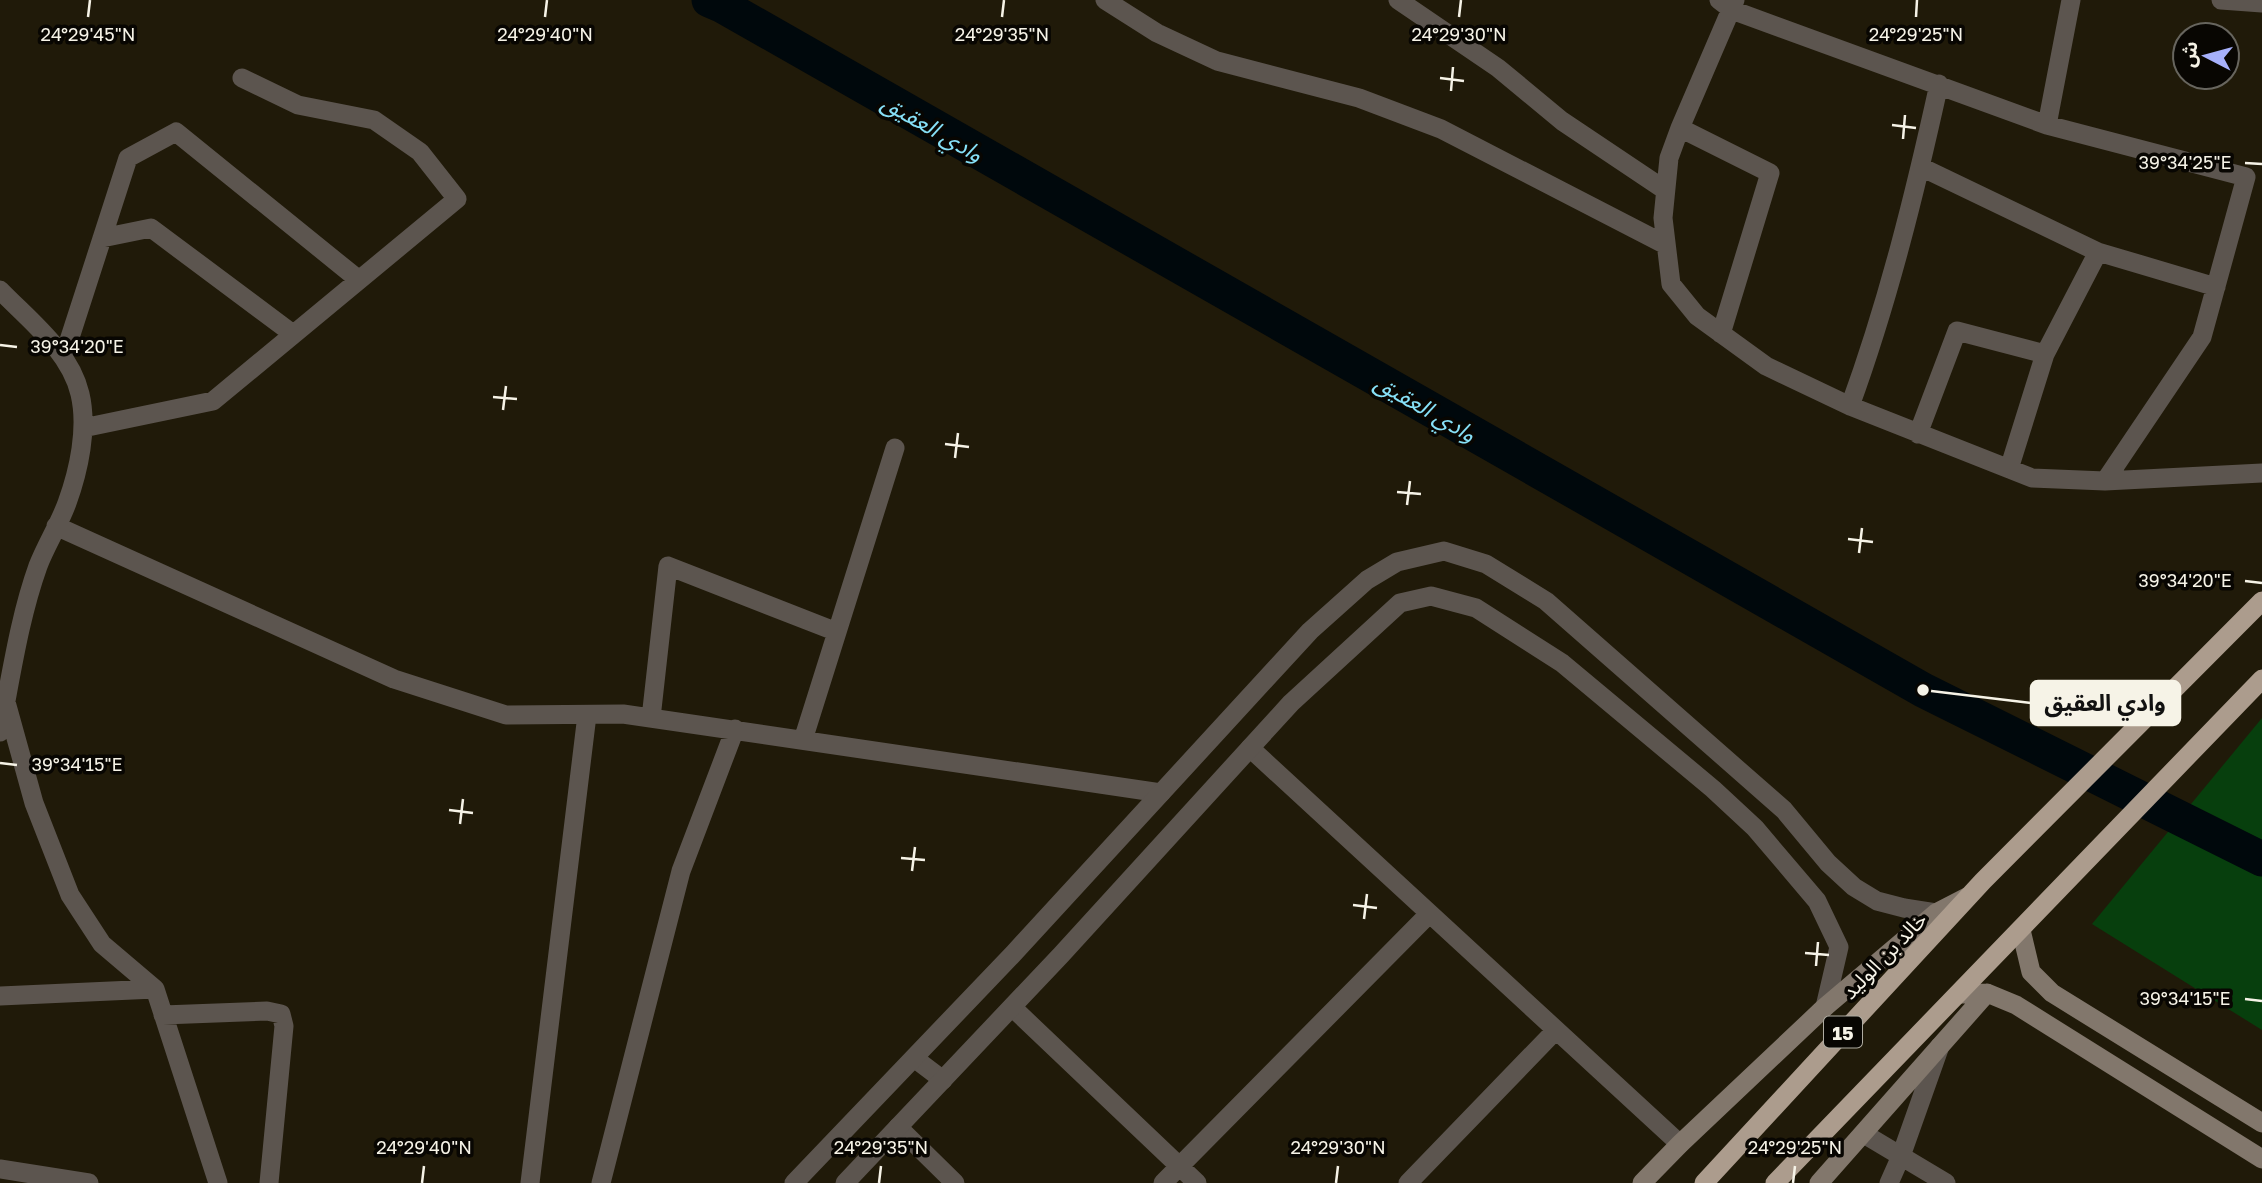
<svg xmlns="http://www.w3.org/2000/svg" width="2262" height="1183" viewBox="0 0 2262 1183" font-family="'Golos Text','Noto Sans Arabic',sans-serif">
<rect width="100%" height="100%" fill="#201a09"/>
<path fill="#073f0d" d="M 2262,718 L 2262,1030 L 2092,924 Z"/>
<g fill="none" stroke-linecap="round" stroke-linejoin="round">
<path stroke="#00080c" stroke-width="35" d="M 709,0 L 723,6 L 1923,690 L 2262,859"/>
<path stroke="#5c554f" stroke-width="19" d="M 1105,0 L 1157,33 L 1217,61 L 1359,98 L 1441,129 L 1666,245
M 1398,0 L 1498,68 L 1562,121 L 1665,190
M 1719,0 L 1732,10 L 2047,125 L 2246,177 L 2202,337 L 2105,481
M 1735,0 L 1680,128 L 1669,158 L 1663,218 L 1671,284 L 1697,316 L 1766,366 L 1850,406 L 2032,478 L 2105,481 L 2262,473
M 2221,0 L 2262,3
M 2047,125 L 2071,0
M 1680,128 L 1770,173 L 1721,334
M 1921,167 L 2098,252 L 2216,287
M 102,238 L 151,228 L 293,334
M 0,290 C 29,320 70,351 80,394 C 88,428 79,470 67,503 C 59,525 46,545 38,566 C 19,619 11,677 0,732
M 64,356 L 128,158 L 176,132 L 359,280
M 1850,406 C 1888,302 1915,193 1939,84
M 83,428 L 213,401 L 457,199 L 420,152 L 374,120 L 298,105 L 242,78
M 1918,434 L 1957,331 L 2045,354
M 2009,469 L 2045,354 L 2098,252
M 56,526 L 394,679 L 506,715 L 623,714 L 1161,793
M 6,702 L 34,803 L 70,895 L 102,944 L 155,989 L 218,1183
M 651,718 L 668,566 L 837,632
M 803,740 L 895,448
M 1250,748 L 1680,1144
M 0,996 L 155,989
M 1012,1007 L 1197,1183
M 163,1015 L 267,1011 L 281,1014 L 284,1026 L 269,1183
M 914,1058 L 943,1080
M 898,1127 L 955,1183
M 1864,1134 L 1946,1183
M 0,1169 L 89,1183
M 530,1183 L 587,715
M 601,1183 L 681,871 L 735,729
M 1163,1183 L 1429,914
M 1408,1183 L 1556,1030
M 1889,1183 L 1901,1156 L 1940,1046"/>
<path stroke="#5c554f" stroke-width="19" d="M 794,1183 L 1014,953 L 1310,631 L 1367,580 L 1397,562 L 1444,551 L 1486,564 L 1546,601 L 1784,810 L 1828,863 L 1854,887 L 1877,901 L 1904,908 L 1949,915
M 845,1183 L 1061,955 L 1291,703 L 1400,603 L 1431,596 L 1476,608 L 1562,663 L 1713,789 L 1755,828 L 1817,901 L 1839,947 L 1825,1007"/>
<path stroke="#82776c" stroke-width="19" d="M 2021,930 L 2031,972 L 2052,993 L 2262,1123
M 1958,994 L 1987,993 L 2016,1005 L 2262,1159
M 1642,1183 L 1680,1144 L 1825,1007 L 1936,913 L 1967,897
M 1819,1183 L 1987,993"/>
<path stroke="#ac9c8d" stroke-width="19" d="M 1704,1183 L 1983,881 L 2262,601
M 1775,1183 L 2262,679"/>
</g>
<path fill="none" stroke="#f6f3e7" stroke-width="2.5" d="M 88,17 L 90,0M 545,17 L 547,0M 1002,17 L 1004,0M 1459,17 L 1461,0M 1916,17 L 1917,0M 1440,78 L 1464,81M 1451,91 L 1453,67M 1892,125 L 1916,128M 1903,139 L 1905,115M 2245,163 L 2262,164M 0,345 L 17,347M 493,397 L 517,399M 503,410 L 506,386M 945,444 L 969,447M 955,458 L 958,433M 1397,492 L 1421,494M 1407,505 L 1410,481M 1848,539 L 1873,542M 1859,553 L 1862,528M 2245,581 L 2262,583M 0,763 L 17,765M 449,810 L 473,813M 460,824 L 463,799M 901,858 L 925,860M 912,871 L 915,847M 1353,905 L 1377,908M 1364,919 L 1367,894M 1805,953 L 1829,955M 1816,966 L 1818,942M 2245,999 L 2262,1001M 422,1183 L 424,1166M 879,1183 L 881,1166M 1336,1183 L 1338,1166M 1793,1183 L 1795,1166"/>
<g text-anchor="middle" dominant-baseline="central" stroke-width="7" stroke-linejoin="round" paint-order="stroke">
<rect fill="#080602" stroke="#afaca2" stroke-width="2" x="1824" y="1016.5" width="38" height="31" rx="5"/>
<g font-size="19" font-weight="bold" fill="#f6f3e7">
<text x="1843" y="1032">15</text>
</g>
<g font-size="21" fill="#f6f3e7" stroke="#080602">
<text transform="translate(1884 955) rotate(-46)">خالد بن الوليد</text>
</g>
<g font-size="23" font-style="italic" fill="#87e1f8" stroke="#080602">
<text transform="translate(933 127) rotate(30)">وادي العقيق</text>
<text transform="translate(1426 407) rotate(30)">وادي العقيق</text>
</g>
</g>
<g font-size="18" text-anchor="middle" fill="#f6f3e7" stroke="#080602" stroke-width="7" stroke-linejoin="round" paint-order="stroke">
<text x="88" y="41">24°29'45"N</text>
<text x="545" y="41">24°29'40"N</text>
<text x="1002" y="41">24°29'35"N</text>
<text x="1459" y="41">24°29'30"N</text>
<text x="1916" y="41">24°29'25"N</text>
<text x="2185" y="169">39°34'25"E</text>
<text x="77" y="353">39°34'20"E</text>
<text x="2185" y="587">39°34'20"E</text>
<text x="77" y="771">39°34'15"E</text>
<text x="2185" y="1005">39°34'15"E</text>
<text x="424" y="1154">24°29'40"N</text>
<text x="881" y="1154">24°29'35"N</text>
<text x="1338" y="1154">24°29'30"N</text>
<text x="1795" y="1154">24°29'25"N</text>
</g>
<path fill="none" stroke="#f6f3e7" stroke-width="2.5" d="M1923 690L2031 703"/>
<circle fill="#f6f3e7" stroke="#080602" stroke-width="2.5" cx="1923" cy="690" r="7"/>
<rect fill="#f6f3e7" stroke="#f6f3e7" stroke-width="2.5" x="2031" y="681" width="149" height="44" rx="7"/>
<g font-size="23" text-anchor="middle" font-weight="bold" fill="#111">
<text x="2105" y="711">وادي العقيق</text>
</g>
<g transform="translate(2206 56) rotate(276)"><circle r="33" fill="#080602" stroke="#67655e" stroke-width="2"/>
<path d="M0-5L12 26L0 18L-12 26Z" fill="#a7b1fc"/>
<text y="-10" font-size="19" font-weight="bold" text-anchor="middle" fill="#f6f3e7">ش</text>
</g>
</svg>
